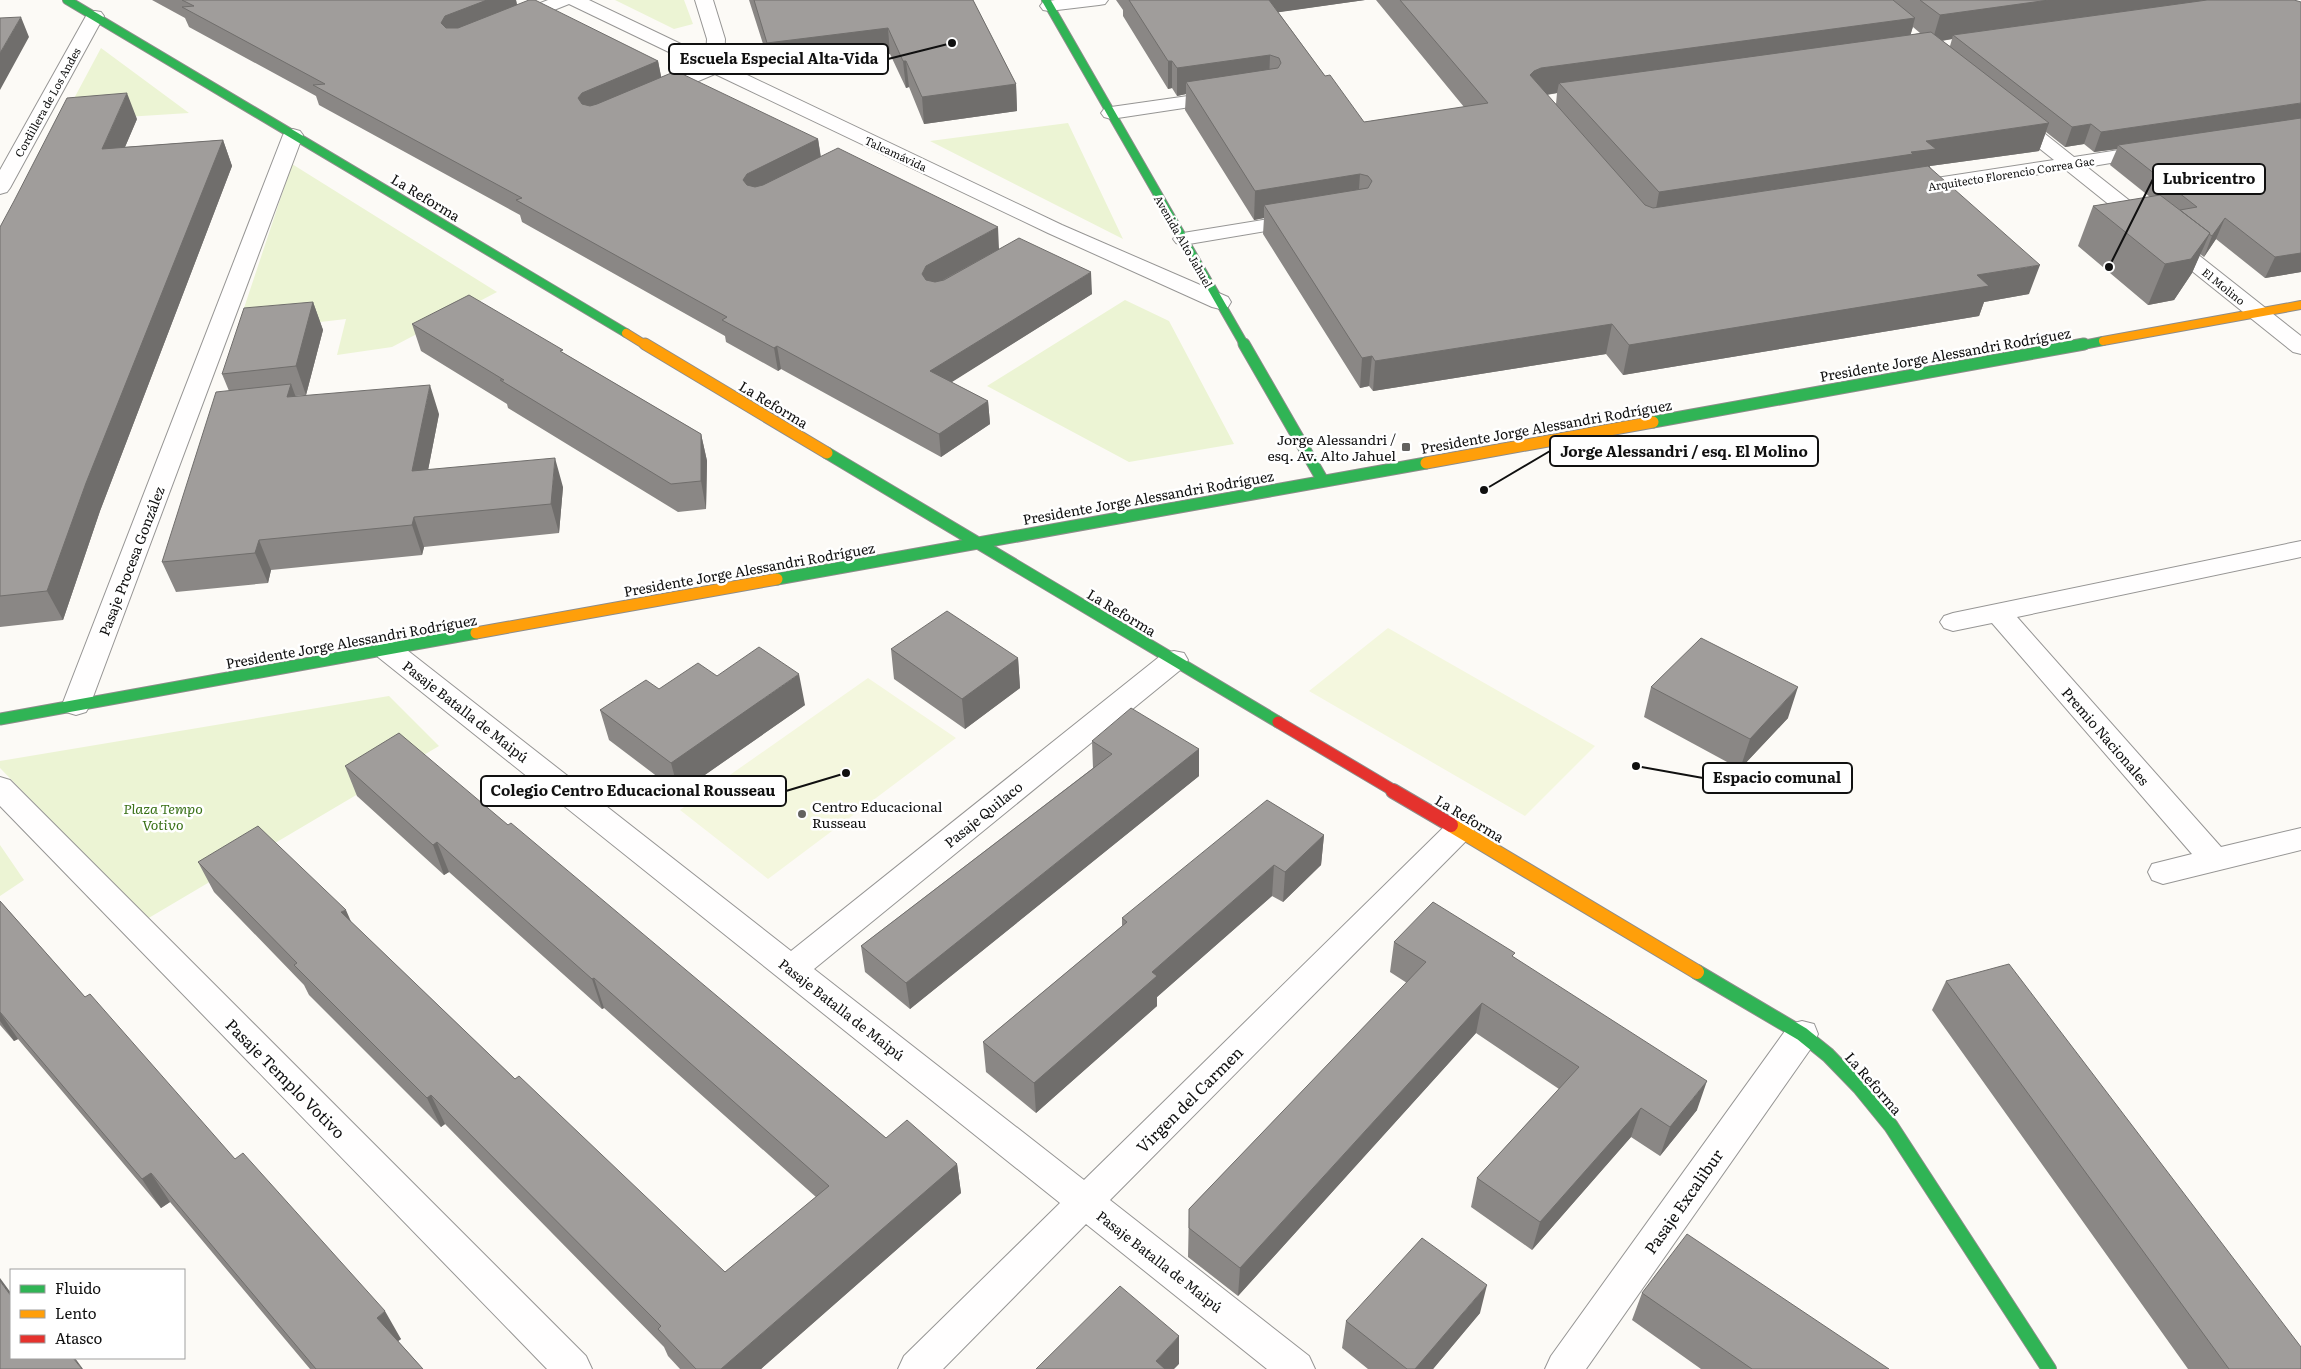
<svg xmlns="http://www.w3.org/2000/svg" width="2301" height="1369" viewBox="0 0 2301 1369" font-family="Literata,serif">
<rect width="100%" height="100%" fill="#fcfaf6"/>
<path fill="#ecf4d4" d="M 615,0 L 684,0 L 693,24 L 674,29 Z
M 101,48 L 189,113 L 62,121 Z
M 1068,123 L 1123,239 L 930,141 Z
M 292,164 L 497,292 L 392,347 L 337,355 L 346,319 L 236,332 Z
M 1125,300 L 1169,321 L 1234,444 L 1129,462 L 987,386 Z
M 389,696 L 439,746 L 147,919 L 0,768 L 0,761 Z
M 0,845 L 24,880 L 0,896 Z"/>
<path fill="#f4f7de" d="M 1388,628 L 1595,746 L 1525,816 L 1309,691 Z
M 868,678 L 956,738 L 768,879 L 680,810 Z"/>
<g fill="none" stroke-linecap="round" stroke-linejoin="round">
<g stroke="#969594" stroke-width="2">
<path id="street" d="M 548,0 L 589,0 L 706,56 L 707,39 L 695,0 L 713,0 L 725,39 L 724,64 L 1062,225 L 1228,297 L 1231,302 L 1228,307 L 1220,309 L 1212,307 L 1048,233 L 715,74 L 663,96 L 656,98 L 649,96 L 647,92 L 649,88 L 700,67 L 569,4 L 519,24 L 507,24 L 504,20 L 507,16 Z
M 1055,0 L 1108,0 L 1105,4 L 1099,5 L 1049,11 L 1043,10 L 1040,6 L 1043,2 Z
M 95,11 L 101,12 L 104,16 L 10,188 L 7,192 L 0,194 L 0,170 L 86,16 L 89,12 Z
M 1223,91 L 1230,93 L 1232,97 L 1230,101 L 1111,119 L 1104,117 L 1101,113 L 1104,109 L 1111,107 Z
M 2013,112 L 2020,114 L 2074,157 L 2151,145 L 2158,147 L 2161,151 L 2158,155 L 2087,167 L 2301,336 L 2301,354 L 2293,352 L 2066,170 L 1910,194 L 1903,192 L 1900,188 L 1903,184 L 1910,182 L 2054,160 L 2006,122 L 2003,118 L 2006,114 Z
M 293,129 L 300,131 L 303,135 L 90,705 L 86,712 L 76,715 L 66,712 L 62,705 L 283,135 L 286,131 Z
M 1300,214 L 1307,216 L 1310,220 L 1307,224 L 1183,245 L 1176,243 L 1173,239 L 1176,235 L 1183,233 Z
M 2301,541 L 2301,557 L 2017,617 L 2221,847 L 2301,828 L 2301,850 L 2163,884 L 2152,880 L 2148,872 L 2152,864 L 2192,854 L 1992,623 L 1953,631 L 1944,628 L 1940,622 L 1944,616 L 1953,613 Z
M 388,641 L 398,643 L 791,951 L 1164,653 L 1174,651 L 1184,653 L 1188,660 L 1184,667 L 814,969 L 1084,1180 L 1450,821 L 1460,818 L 1470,821 L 1475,829 L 1470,837 L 1110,1200 L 1309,1356 L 1315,1369 L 1267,1369 L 1086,1224 L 943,1369 L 898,1369 L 904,1356 L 1060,1203 L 378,657 L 375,650 L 378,643 Z
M 0,777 L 10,780 L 586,1356 L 592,1369 L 547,1369 L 0,806 Z
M 1802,1021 L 1814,1024 L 1818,1034 L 1814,1044 L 1586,1369 L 1545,1369 L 1551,1356 L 1790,1024 Z"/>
</g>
<g stroke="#8d8c8a" stroke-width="10">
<path id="fast-far2" d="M 67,0 L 626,333
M 1046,0 L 1245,346
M 2078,346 L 2103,341"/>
</g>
<g stroke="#8d8c8a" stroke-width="13">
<path id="fast-far1" d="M 1244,344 L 1323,481
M 1653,422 L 2084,344
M 827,453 L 1278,722
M 777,579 L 1426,463
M 0,719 L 476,633"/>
</g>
<g stroke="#8d8c8a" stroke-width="16">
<path id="fast" d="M 1697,972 L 1802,1034 L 1828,1055 L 1860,1088 L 1891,1126 L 2049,1369"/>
</g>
<g stroke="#8d8c8a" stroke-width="10">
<path id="slow-far2" d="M 626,333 L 647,346
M 2103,341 L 2301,305"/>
</g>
<g stroke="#8d8c8a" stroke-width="13">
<path id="slow-far1" d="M 645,344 L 827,453
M 1426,463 L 1653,422
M 476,633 L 777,579"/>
</g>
<g stroke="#8d8c8a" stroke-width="16">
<path id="slow" d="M 1451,825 L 1697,972"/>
</g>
<g stroke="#8d8c8a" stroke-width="13">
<path id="jam-far1" d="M 1278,722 L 1396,792"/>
</g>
<g stroke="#8d8c8a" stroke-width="16">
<path id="jam" d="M 1393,791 L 1451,825"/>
</g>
<use href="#street" fill="#fffefe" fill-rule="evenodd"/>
<use href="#fast-far2" stroke="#30b455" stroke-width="8"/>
<use href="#fast-far1" stroke="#30b455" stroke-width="11"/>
<use href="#fast" stroke="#30b455" stroke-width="14"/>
<use href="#slow-far2" stroke="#ff9f0a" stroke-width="8"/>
<use href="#slow-far1" stroke="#ff9f0a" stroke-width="11"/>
<use href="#slow" stroke="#ff9f0a" stroke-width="14"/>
<use href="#jam-far1" stroke="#e5322d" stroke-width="11"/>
<use href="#jam" stroke="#e5322d" stroke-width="14"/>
</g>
<path fill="#8a8785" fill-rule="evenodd" d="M 152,0 L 516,0 L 517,5 L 658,61 L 661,77 L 818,139 L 821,157 L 999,249 L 1092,294 L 951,382 L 988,401 L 990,424 L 941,457 L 781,369 L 778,371 L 726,342 L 725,336 L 522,222 L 520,215 L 319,105 L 316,96 L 189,27 L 185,18 Z
M 749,0 L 973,0 L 1016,84 L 1017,111 L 924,124 L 909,87 L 906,88 L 890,54 L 771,69 Z
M 1116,0 L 1365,0 L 1278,12 L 1325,76 L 1364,122 L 1464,107 L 1376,0 L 2294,0 L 2301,272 L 2265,278 L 2216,239 L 2204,257 L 2200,254 L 2192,273 L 2174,300 L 2148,305 L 2078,246 L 2093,206 L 2150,197 L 2110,165 L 2117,149 L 2094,152 L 2084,144 L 2065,147 L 2046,132 L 2039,151 L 1930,166 L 1930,167 L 2029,294 L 1984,302 L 1979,316 L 1623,375 L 1606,354 L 1373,391 L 1369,386 L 1360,388 L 1263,234 L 1264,218 L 1254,220 L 1185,110 L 1186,94 L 1177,96 L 1172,88 L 1168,89 L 1123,16 L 1123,10 ZM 1913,27 L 1920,33 L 1910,35 ZM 1952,39 L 1950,46 L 1942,41 ZM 1557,93 L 1556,104 L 1547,95 Z
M 137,119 L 125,147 L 223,140 L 232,166 L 100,511 L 63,620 L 0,627 L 0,227 Z
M 313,302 L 323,330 L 306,395 L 295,396 L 439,414 L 428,470 L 563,487 L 559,533 L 424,547 L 422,555 L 271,570 L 268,583 L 176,592 L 162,562 L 229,391 L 222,374 Z
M 412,324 L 565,354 L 701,434 L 707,461 L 706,509 L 678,512 L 508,408 L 507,404 L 421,351 Z
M 891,649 L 1018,658 L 1020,688 L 965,729 L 894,679 Z
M 1651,687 L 1788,718 L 1740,769 L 1644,717 Z
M 659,689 L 805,705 L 679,793 L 609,740 L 600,710 Z
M 1092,741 L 1199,749 L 1199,776 L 910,1009 L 865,972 L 861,946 L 1093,768 Z
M 345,766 L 508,825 L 886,1138 L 957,1164 L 961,1193 L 761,1369 L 680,1369 L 668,1356 L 664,1347 L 445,1124 L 441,1127 L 309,995 L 304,985 L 214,892 L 198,862 L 351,922 L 515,1079 L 725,1272 L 816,1197 L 604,1008 L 602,1009 L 449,872 L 444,875 L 357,796 Z
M 1324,835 L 1321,865 L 1283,902 L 1272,896 L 1157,997 L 1157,1006 L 1036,1113 L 986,1072 L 983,1042 L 1122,926 L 1122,918 Z
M 0,901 L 85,997 L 401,1339 L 398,1341 L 423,1369 L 310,1369 L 170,1202 L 161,1208 L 18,1039 L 14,1041 L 0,1025 Z
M 1394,942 L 1514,957 L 1697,1110 L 1660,1156 L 1631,1137 L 1532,1250 L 1471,1207 L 1477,1178 L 1559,1089 L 1476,1033 L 1238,1296 L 1188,1257 L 1189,1209 L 1407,983 L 1390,972 Z
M 1946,981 L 2301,1369 L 2188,1369 L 1932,1010 Z
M 1642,1293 L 1889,1369 L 1701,1369 L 1632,1320 Z
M 1480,1313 L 1433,1369 L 1368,1369 L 1342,1348 L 1346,1321 Z"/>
<path fill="#706e6c" d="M 487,0 L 516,0 L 518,10 L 446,43 L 441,23 L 445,16 Z
M 1260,0 L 1365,0 L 1259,15 Z
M 2049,0 L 2227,0 L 1953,35 L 1952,39 L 1932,42 L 1940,15 Z
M 21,17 L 29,37 L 0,90 L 0,53 Z
M 1915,18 L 1908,45 L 1559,83 L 1557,93 L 1537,96 L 1530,75 L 1534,71 L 1541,68 Z
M 888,28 L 890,54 L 771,69 L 767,43 Z
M 1270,55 L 1269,82 L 1186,82 L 1186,94 L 1177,96 L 1177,68 Z
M 658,61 L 662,81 L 582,119 L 578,98 L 582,93 Z
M 903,61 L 906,61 L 909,87 L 906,88 Z
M 1168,61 L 1172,61 L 1172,88 L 1168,89 Z
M 1016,84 L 1017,111 L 924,124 L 922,97 Z
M 127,93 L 137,119 L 113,175 L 102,149 Z
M 2301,103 L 2301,121 L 2118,145 L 2117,149 L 2094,152 L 2101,132 Z
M 2049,123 L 2039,151 L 1930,166 L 1927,176 L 1654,220 L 1659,192 L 1926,141 Z
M 2091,124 L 2084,144 L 2065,147 L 2072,127 Z
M 818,139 L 821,160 L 750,195 L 743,180 L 747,174 Z
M 223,140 L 232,166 L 100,511 L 63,620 L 47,591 L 86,483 Z
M 1360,174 L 1358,203 L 1264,205 L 1264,218 L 1254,220 L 1255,191 Z
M 2225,218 L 2216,239 L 2204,257 L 2212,236 Z
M 998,227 L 999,249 L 928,288 L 922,274 L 926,266 Z
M 2210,233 L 2192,273 L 2174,300 L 2148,305 L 2165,264 Z
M 2301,253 L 2301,272 L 2265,278 L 2275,257 Z
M 2040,265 L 2029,294 L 1984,302 L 1979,316 L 1623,375 L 1629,345 L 1977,275 Z
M 1091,272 L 1092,294 L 933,394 L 930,371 Z
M 313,302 L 323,330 L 306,395 L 296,366 Z
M 1612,324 L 1606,354 L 1373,391 L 1375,361 Z
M 777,346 L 781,369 L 778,371 L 774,348 Z
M 1372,356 L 1369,386 L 1360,388 L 1362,358 Z
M 291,384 L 302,414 L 287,397 Z
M 430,385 L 439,414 L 422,501 L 412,471 Z
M 988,401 L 990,424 L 941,457 L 939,434 Z
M 701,434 L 707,461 L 706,509 L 701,481 Z
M 555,458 L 563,487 L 559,533 L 551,504 Z
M 414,517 L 424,547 L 422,555 L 412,525 Z
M 259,540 L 271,570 L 268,583 L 255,553 Z
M 1018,658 L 1020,688 L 965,729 L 962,699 Z
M 799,674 L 805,705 L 679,793 L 671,763 Z
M 1798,687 L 1788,718 L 1740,769 L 1750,739 Z
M 1199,749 L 1199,776 L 910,1009 L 906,983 Z
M 1324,835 L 1321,865 L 1283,902 L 1285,872 Z
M 437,842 L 449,872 L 444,875 L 433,845 Z
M 1274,865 L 1272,896 L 1157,997 L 1157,1006 L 1036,1113 L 1034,1083 L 1152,972 Z
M 346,910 L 359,940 L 341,912 Z
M 594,978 L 604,1008 L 602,1009 L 592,979 Z
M 1482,1003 L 1476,1033 L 1238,1296 L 1240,1268 Z
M 0,1012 L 18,1039 L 14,1041 L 0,1021 Z
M 1707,1081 L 1697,1110 L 1660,1156 L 1670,1127 Z
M 431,1095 L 445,1124 L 441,1127 L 427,1098 Z
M 1641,1108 L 1631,1137 L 1532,1250 L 1540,1222 Z
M 957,1164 L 961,1193 L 761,1369 L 721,1369 Z
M 151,1173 L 170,1202 L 161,1208 L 142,1179 Z
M 0,1278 L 11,1293 L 11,1296 L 0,1281 Z
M 1487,1285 L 1480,1313 L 1433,1369 L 1415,1369 Z
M 385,1311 L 401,1339 L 393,1345 L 377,1318 Z
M 1179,1336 L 1179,1364 L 1174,1369 L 1156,1369 L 1156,1361 Z
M 73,1358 L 75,1358 L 83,1369 L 82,1369 Z"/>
<path fill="#a09d9b" stroke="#706e6c" d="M 182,0 L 487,0 L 445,16 L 441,23 L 446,28 L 458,28 L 529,0 L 535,0 L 658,61 L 582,93 L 578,98 L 582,104 L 590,106 L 597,104 L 676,71 L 818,139 L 747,174 L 743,180 L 747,185 L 755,187 L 763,185 L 838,148 L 998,227 L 926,266 L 922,274 L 926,280 L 935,282 L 944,280 L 1019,238 L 1091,272 L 930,371 L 988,401 L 939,434 L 777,346 L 774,348 L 722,320 L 727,317 L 516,200 L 522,198 L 313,85 L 325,84 L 182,7 L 194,6 Z
M 754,0 L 973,0 L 1016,84 L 922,97 L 906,61 L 903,61 L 888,28 L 767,43 Z
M 1129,0 L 1269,0 L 1325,76 L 1330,75 L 1364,122 L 1488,103 L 1400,0 L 1893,0 L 1915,18 L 1541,68 L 1534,71 L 1530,75 L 1645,205 L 1653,208 L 1928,166 L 2040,265 L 1977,275 L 1989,286 L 1629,345 L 1612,324 L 1375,361 L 1372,356 L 1362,358 L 1264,205 L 1368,188 L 1372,181 L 1368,176 L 1360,174 L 1255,191 L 1186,82 L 1278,68 L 1281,63 L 1279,58 L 1270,55 L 1177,68 L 1172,61 L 1168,61 Z
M 1920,0 L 2049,0 L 1940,15 Z
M 2207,0 L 2294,0 L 2301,2 L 2301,103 L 2101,132 L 2091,124 L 2072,127 L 1953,35 Z
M 21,17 L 0,53 L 0,18 Z
M 1931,32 L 2049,123 L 1926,141 L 1936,149 L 1911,152 L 1913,154 L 1659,192 L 1559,83 Z
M 127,93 L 102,149 L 223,140 L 86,483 L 47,591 L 0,596 L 0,227 L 14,201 L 67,98 Z
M 2301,118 L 2301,253 L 2275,257 L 2225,218 L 2212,236 L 2209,234 L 2210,233 L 2180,210 L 2197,207 L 2118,145 Z
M 2160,195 L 2210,233 L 2191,259 L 2165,264 L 2093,206 Z
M 469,295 L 563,350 L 560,351 L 701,434 L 701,481 L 671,484 L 500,380 L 504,380 L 412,324 Z
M 313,302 L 296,366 L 222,374 L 244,308 Z
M 291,384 L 287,397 L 430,385 L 412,471 L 555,458 L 551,504 L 414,517 L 412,525 L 259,540 L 255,553 L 162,562 L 216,392 Z
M 947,611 L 1018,658 L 962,699 L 891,649 Z
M 1701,638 L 1798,687 L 1750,739 L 1651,687 Z
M 759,647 L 799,674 L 671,763 L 600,710 L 646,680 L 659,689 L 698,663 L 717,676 Z
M 1131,708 L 1199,749 L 906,983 L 861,946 L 1112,754 L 1092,741 Z
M 399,733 L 508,825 L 511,823 L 886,1138 L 907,1120 L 957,1164 L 721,1369 L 696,1369 L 658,1329 L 661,1326 L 431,1095 L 427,1098 L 294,965 L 297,963 L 198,862 L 258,826 L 346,910 L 341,912 L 515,1079 L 519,1076 L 725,1272 L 829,1186 L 594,978 L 592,979 L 437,842 L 433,845 L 345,766 Z
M 1267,800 L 1324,835 L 1285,872 L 1274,865 L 1152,972 L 1157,976 L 1034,1083 L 983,1042 L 1127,922 L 1122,918 Z
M 0,901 L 85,997 L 90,994 L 235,1159 L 243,1153 L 385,1311 L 377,1318 L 423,1369 L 316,1369 L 151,1173 L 142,1179 L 0,1012 Z
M 1433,902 L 1515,953 L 1512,956 L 1707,1081 L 1670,1127 L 1641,1108 L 1540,1222 L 1477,1178 L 1579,1067 L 1482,1003 L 1240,1268 L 1189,1228 L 1189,1209 L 1426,962 L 1394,942 Z
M 2009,964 L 2301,1347 L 2301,1369 L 2229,1369 L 1946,981 Z
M 1687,1234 L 1889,1369 L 1752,1369 L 1642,1293 Z
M 1422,1238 L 1487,1285 L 1415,1369 L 1407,1369 L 1346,1321 Z
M 0,1281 L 11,1296 L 11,1358 L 73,1358 L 82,1369 L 0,1369 Z
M 1120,1286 L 1179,1336 L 1156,1361 L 1165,1369 L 1036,1369 Z"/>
<g fill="#636260" stroke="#fff" stroke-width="2">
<rect x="1401" y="442" width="10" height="10" rx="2.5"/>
<circle cx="802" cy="814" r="5"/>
</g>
<g text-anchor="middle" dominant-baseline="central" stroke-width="5" stroke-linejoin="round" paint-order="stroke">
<g font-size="11" fill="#101010" stroke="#fff">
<text transform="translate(47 102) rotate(-61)">Cordillera de Los Andes</text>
<text transform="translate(896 153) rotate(25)">Talcamávida</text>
<text transform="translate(2011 173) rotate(-9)">Arquitecto Florencio Correa Gac</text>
<text transform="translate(1184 241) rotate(60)">Avenida Alto Jahuel</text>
<text transform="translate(2224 286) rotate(39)">El Molino</text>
</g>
<g font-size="14" fill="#101010" stroke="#fff">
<text transform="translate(426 197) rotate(31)">La Reforma</text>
<text transform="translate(1945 354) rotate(-10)">Presidente Jorge Alessandri Rodríguez</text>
<text transform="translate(774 404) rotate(31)">La Reforma</text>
<text transform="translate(1546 426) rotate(-10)">Presidente Jorge Alessandri Rodríguez</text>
<text transform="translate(1148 497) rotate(-10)">Presidente Jorge Alessandri Rodríguez</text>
<text transform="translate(131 561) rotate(-69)">Pasaje Procesa González</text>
<text transform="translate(749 569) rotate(-10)">Presidente Jorge Alessandri Rodríguez</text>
<text transform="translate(1122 612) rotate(31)">La Reforma</text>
<text transform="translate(351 641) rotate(-10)">Presidente Jorge Alessandri Rodríguez</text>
<text transform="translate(466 711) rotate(38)">Pasaje Batalla de Maipú</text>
<text transform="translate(2106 736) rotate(49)">Premio Nacionales</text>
<text transform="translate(983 814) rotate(-39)">Pasaje Quilaco</text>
<text transform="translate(1470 818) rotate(31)">La Reforma</text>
<text transform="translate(842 1009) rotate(38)">Pasaje Batalla de Maipú</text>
<text transform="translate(1874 1083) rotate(49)">La Reforma</text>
<text transform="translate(1160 1261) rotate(38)">Pasaje Batalla de Maipú</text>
</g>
<g font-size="14" fill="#101010" stroke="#fff" text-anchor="end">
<text x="1396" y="439">Jorge Alessandri /<tspan x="1396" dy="16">esq. Av. Alto Jahuel</tspan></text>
<text x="812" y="806" text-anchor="start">Centro Educacional<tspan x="812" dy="16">Russeau</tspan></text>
</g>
<g font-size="14" font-style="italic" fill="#3a7118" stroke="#fff">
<text x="163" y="808">Plaza Tempo<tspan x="163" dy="16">Votivo</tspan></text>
</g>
<g font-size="16" fill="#101010" stroke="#fff">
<text transform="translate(286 1078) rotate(45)">Pasaje Templo Votivo</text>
<text transform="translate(1189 1099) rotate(-45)">Virgen del Carmen</text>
<text transform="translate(1683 1201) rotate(-55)">Pasaje Excalibur</text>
</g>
</g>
<path fill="none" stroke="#101010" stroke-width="2" d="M952 43L888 59M2109 267L2153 179M1484 490L1550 451M1636 766L1703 778M846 773L786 791"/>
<g fill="#101010" stroke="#fff" stroke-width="2">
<circle cx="952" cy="43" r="5"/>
<circle cx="2109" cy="267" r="5"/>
<circle cx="1484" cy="490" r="5"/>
<circle cx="1636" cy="766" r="5"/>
<circle cx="846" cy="773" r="5"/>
</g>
<g fill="#fff" stroke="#101010" stroke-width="2">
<rect x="669" y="44" width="219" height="30" rx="5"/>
<rect x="2153" y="164" width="112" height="30" rx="5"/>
<rect x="1550" y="436" width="268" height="30" rx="5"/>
<rect x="1703" y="763" width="149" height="30" rx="5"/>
<rect x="481" y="776" width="305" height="30" rx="5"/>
</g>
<g font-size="15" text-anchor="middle" font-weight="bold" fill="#101010">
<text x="779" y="64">Escuela Especial Alta-Vida</text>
<text x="2209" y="184">Lubricentro</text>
<text x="1684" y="457">Jorge Alessandri / esq. El Molino</text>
<text x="1777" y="783">Espacio comunal</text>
<text x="633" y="796">Colegio Centro Educacional Rousseau</text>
</g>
<rect x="10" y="1269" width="175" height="90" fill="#ffffff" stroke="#9f9f9f"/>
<rect x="20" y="1285" width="25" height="8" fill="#30b455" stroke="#9f9f9f"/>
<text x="55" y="1294" font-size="15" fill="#101010">Fluido</text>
<rect x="20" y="1310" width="25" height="8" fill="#ff9f0a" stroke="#9f9f9f"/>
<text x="55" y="1319" font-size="15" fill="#101010">Lento</text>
<rect x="20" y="1335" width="25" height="8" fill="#e5322d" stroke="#9f9f9f"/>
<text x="55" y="1344" font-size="15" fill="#101010">Atasco</text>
</svg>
